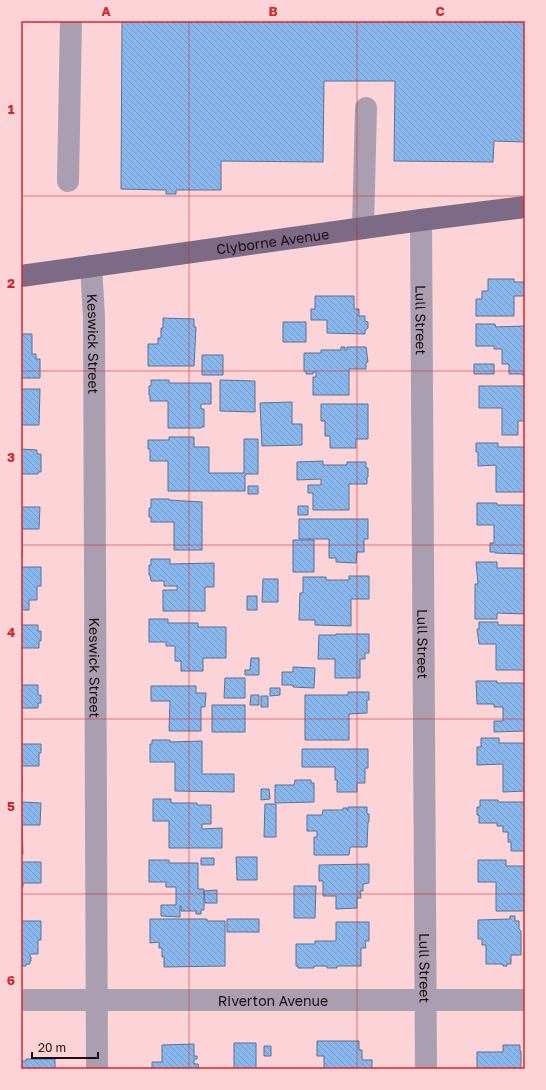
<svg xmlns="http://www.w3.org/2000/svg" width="546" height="1090" viewBox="0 0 546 1090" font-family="'Golos Text',sans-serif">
<defs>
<pattern id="building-back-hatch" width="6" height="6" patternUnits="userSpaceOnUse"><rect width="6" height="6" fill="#89b7ed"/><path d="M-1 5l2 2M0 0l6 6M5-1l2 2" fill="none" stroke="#769cca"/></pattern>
</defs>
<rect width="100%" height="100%" fill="#fcd3d6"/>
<path fill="url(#building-back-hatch)" stroke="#587392" d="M 122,21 L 525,21 L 525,142 L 494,141 L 493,162 L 394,161 L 395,81 L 324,81 L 323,162 L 221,161 L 221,190 L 176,190 L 176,194 L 166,194 L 166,190 L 121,189 Z
M 488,279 L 514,279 L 514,282 L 525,282 L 525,296 L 514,296 L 514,316 L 476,316 L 476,299 L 482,299 L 482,291 L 488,291 Z
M 315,296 L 354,296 L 354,309 L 359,309 L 359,316 L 365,316 L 365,321 L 368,322 L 368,328 L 365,330 L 365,334 L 327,333 L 327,320 L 311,320 L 311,309 L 315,309 Z
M 163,318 L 194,319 L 194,327 L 196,327 L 194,366 L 148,366 L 148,344 L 158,344 L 158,338 L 161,338 L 161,328 L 163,328 Z
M 283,322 L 306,322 L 306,342 L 283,342 Z
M 476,324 L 495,324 L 496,327 L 524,326 L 525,376 L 523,376 L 523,374 L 509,374 L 509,364 L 502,364 L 502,349 L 494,349 L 494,346 L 476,346 Z
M 21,334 L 32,334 L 32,354 L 36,354 L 36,359 L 40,359 L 40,378 L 21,378 Z
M 341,347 L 345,347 L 345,350 L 347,350 L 347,347 L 366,347 L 368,362 L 366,362 L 366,369 L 349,369 L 349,395 L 313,395 L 313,377 L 316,377 L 316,372 L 313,372 L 313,374 L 306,374 L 306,371 L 304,371 L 304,353 L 321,353 L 321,350 L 341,350 Z
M 202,355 L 223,355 L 223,375 L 202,375 Z
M 474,364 L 494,364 L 494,374 L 474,374 Z
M 151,380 L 169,380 L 169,383 L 211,383 L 211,404 L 201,404 L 201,409 L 204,409 L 204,427 L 201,427 L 201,428 L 168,428 L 168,401 L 150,401 L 150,395 L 149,395 L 149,386 L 151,386 Z
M 220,380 L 255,381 L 255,412 L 220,411 Z
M 479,386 L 525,386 L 525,421 L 518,421 L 518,435 L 502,435 L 502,408 L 479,408 Z
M 21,389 L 40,389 L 39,425 L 22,425 Z
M 292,402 L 292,424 L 302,424 L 302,445 L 262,446 L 260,403 Z
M 321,404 L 368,404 L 368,439 L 356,439 L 356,448 L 330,448 L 330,436 L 325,436 L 325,421 L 321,421 Z
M 169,437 L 194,437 L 194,447 L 209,447 L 209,473 L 244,473 L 244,439 L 258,439 L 258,474 L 245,474 L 245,491 L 168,491 L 168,461 L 150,461 L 150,449 L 148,449 L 148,440 L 169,440 Z
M 476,443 L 498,443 L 498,447 L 525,447 L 525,492 L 496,492 L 496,465 L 478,466 L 478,452 L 476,452 Z
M 21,449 L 37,450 L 37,454 L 41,454 L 41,472 L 38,472 L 38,474 L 22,474 Z
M 323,461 L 323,465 L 347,465 L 347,462 L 366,462 L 366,468 L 368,468 L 368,477 L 367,477 L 367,484 L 349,484 L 349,510 L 313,510 L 313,493 L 308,493 L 308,485 L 321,485 L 321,479 L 297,480 L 297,462 Z
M 248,486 L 258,486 L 258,494 L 248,494 Z
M 151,499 L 169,499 L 169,500 L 202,502 L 202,550 L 174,550 L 174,522 L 151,522 L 151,517 L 149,517 L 149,508 L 151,508 Z
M 477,503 L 497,503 L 497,505 L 525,505 L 525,554 L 495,553 L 495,552 L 490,552 L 490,543 L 494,543 L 494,525 L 477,525 Z
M 298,506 L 308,506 L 308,515 L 298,515 Z
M 21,507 L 40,507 L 39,529 L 22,529 L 22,558 Z
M 299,519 L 368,519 L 368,539 L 364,539 L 364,552 L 357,552 L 356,563 L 336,562 L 336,558 L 329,558 L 329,539 L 299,539 Z
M 293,540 L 314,540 L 314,572 L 293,572 Z
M 151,559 L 170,559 L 170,564 L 214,563 L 214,587 L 205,587 L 205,611 L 163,611 L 163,590 L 177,590 L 177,586 L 164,586 L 164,581 L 151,581 L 150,575 L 149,575 L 149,565 L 151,565 Z
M 476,562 L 497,562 L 497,568 L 525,568 L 525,614 L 497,613 L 497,619 L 475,619 L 475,584 L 478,584 Z
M 21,567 L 41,567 L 41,586 L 37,586 L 37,600 L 29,600 L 29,610 L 21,610 L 21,614 Z
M 349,576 L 369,576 L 369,599 L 351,599 L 351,626 L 315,625 L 315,620 L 299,620 L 300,593 L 303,593 L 303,577 L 326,577 L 326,580 L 349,580 Z
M 263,579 L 278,579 L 278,602 L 262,602 Z
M 247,596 L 257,596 L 257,610 L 247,610 Z
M 149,619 L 168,619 L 168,623 L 198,623 L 198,627 L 226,627 L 226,658 L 203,658 L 203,671 L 181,671 L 181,661 L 175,661 L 175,646 L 166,646 L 166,642 L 149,642 Z
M 479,622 L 498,622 L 498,625 L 524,625 L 525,670 L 496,670 L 496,644 L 479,644 L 477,629 L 479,629 Z
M 21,625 L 38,625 L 38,631 L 41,631 L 41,641 L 39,641 L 39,648 L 21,648 Z
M 336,634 L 369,634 L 369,653 L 365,653 L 365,659 L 360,659 L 360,678 L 335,678 L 335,659 L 318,659 L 319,635 L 336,635 Z
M 251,658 L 259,658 L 259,675 L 245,675 L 245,670 L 250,670 Z
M 293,667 L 315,668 L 314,688 L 293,687 L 293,685 L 282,685 L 282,672 L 293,672 Z
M 225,678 L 245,678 L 245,698 L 224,698 Z
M 476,681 L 497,681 L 497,683 L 525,683 L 525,731 L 494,732 L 494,721 L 503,721 L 503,707 L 494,707 L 494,704 L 477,704 Z
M 21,685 L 38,685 L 38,695 L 41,695 L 41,703 L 38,703 L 38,708 L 21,708 Z
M 151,686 L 196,686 L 196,693 L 206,693 L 205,707 L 201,707 L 201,731 L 169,731 L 170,701 L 151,701 Z
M 270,688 L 280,688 L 280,695 L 270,696 Z
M 348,692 L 369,692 L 369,700 L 367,700 L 367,713 L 349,714 L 349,740 L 305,740 L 305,695 L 348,695 Z
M 251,695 L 259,695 L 259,705 L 250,705 Z
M 261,696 L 268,696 L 268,707 L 261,707 Z
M 212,705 L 245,705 L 245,732 L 212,732 Z
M 481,738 L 499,738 L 499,743 L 525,743 L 525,791 L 503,792 L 503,764 L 477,765 L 477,747 L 481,747 Z
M 152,740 L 170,740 L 170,742 L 202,741 L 202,774 L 234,774 L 234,792 L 175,791 L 175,762 L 150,762 L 150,744 L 152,744 Z
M 21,744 L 41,744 L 41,753 L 39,753 L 39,766 L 22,766 L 22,792 Z
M 302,749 L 368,749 L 368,768 L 365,768 L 365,783 L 357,783 L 357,792 L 337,792 L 337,780 L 335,780 L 335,767 L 302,767 Z
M 295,780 L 311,780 L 311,783 L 314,783 L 314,802 L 275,803 L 275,785 L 294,785 Z
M 261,789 L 269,789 L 270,799 L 261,800 Z
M 153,799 L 171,799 L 171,803 L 197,803 L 197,805 L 211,805 L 211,824 L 202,824 L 202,829 L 222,828 L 222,848 L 169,848 L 169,821 L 153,821 Z
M 480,800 L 498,800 L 498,802 L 525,802 L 525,851 L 511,851 L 511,842 L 508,842 L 508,832 L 503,832 L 503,826 L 497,826 L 497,823 L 479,823 L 479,815 L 477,815 L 477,807 L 480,807 Z
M 21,802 L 41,803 L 40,825 L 22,825 L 23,854 L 21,854 Z
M 265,804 L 276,804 L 276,837 L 264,837 Z
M 348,807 L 367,807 L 367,814 L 369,814 L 369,822 L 368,822 L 367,847 L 350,847 L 349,855 L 314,855 L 314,837 L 317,837 L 317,831 L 307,831 L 307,815 L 322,815 L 323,810 L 343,810 L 343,808 L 347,808 L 347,810 L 348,810 Z
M 236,857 L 257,857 L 257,880 L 237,880 Z
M 201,858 L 214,858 L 214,865 L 201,865 Z
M 149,860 L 169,860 L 169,863 L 198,863 L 198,889 L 204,889 L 204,910 L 201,910 L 201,914 L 196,914 L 196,911 L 181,911 L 181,906 L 180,906 L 180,917 L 161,916 L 161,905 L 176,905 L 176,887 L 166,887 L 166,882 L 149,882 Z
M 478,860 L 506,860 L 506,866 L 524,866 L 525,911 L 496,911 L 496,882 L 478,882 Z
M 22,862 L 41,862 L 41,883 L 23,883 L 23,887 L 21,887 L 21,863 Z
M 369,864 L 369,883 L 363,884 L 363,891 L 360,891 L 361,898 L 357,898 L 357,908 L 336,909 L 336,896 L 323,896 L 323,881 L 319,881 L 319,865 Z
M 294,886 L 316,886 L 315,918 L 294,918 Z
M 217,890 L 217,903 L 205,903 L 204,891 Z
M 510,916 L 515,916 L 515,921 L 519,921 L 519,929 L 521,931 L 521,955 L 511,955 L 511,964 L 507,964 L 507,966 L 503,966 L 503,964 L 486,964 L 486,945 L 482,945 L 482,939 L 478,939 L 478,920 L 510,919 Z
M 150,919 L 207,919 L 207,921 L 225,921 L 225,966 L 164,967 L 164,957 L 162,957 L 162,948 L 159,948 L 159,942 L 150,943 Z
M 227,919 L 259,919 L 259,932 L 227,932 Z
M 21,921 L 41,921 L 41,940 L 38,940 L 38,954 L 30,954 L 30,957 L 31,957 L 31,961 L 30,961 L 30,964 L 26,964 L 26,966 L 22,966 L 22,965 L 21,965 Z
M 336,922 L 369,922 L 369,941 L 365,941 L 366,948 L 361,948 L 361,966 L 337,966 L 337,968 L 327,968 L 327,966 L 314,966 L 314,968 L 298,968 L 298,966 L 296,966 L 296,944 L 315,944 L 315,941 L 336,941 Z
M 317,1041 L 359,1041 L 359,1050 L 362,1050 L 362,1060 L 372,1060 L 372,1069 L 324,1069 L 324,1056 L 317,1056 Z
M 234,1043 L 256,1043 L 256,1069 L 234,1069 Z
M 194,1044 L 194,1056 L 197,1056 L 197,1059 L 194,1059 L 194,1064 L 198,1064 L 199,1069 L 152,1069 L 152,1062 L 162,1062 L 162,1045 Z
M 503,1045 L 520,1045 L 520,1051 L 521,1051 L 521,1069 L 477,1069 L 477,1052 L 503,1052 Z
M 264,1046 L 271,1046 L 271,1056 L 264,1056 Z
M 26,1059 L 55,1059 L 55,1069 L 22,1069 L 22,1061 L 26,1061 Z"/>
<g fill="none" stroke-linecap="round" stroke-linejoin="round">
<g stroke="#aa9fb0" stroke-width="22">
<path d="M 68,181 L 71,21"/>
<path id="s1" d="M 421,220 L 426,1069"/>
<path d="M 363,228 L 366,108"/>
<path id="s2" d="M 91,266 L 94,317 L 97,1069"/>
<path id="s3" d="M 21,1000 L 525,1000"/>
</g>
<path stroke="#7c6a87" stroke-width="22" id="s4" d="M 21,276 L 421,220 L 525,207"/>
</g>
<path fill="none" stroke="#d62828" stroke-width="1" stroke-opacity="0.55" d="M 189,21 L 189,1069M 357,21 L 357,1069M 21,196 L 525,196M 21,371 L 525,371M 21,545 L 525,545M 21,719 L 525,719M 21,894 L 525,894"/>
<g text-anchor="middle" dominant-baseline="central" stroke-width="3.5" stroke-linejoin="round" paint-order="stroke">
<g font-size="14" fill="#1d0c0e" stroke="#fcd3d6">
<text stroke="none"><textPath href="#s4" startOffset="254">Clyborne Avenue</textPath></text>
<text stroke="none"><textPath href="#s1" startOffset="100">Lull Street</textPath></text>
<text stroke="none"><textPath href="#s2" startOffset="78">Keswick Street</textPath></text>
<text stroke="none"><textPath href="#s1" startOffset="424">Lull Street</textPath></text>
<text stroke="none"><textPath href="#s2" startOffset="402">Keswick Street</textPath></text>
<text stroke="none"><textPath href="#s1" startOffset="748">Lull Street</textPath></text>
<text stroke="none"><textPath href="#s3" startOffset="252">Riverton Avenue</textPath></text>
</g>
</g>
<rect width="546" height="1090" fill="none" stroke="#fcd3d6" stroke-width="44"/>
<path d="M32 1052v6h66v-6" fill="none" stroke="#1d0c0e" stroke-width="2"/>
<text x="38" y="1052" font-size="12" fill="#1d0c0e" stroke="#fcd3d6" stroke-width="3" paint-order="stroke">20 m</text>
<rect x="22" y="22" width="502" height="1046" fill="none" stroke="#d62828" stroke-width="1.5"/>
<g font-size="13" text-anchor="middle" font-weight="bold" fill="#d62828">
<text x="106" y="16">A</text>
<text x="273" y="16">B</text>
<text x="440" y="16">C</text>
<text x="11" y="114">1</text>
<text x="11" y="288">2</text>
<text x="11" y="462">3</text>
<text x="11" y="637">4</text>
<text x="11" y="811">5</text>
<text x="11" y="985">6</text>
</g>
</svg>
